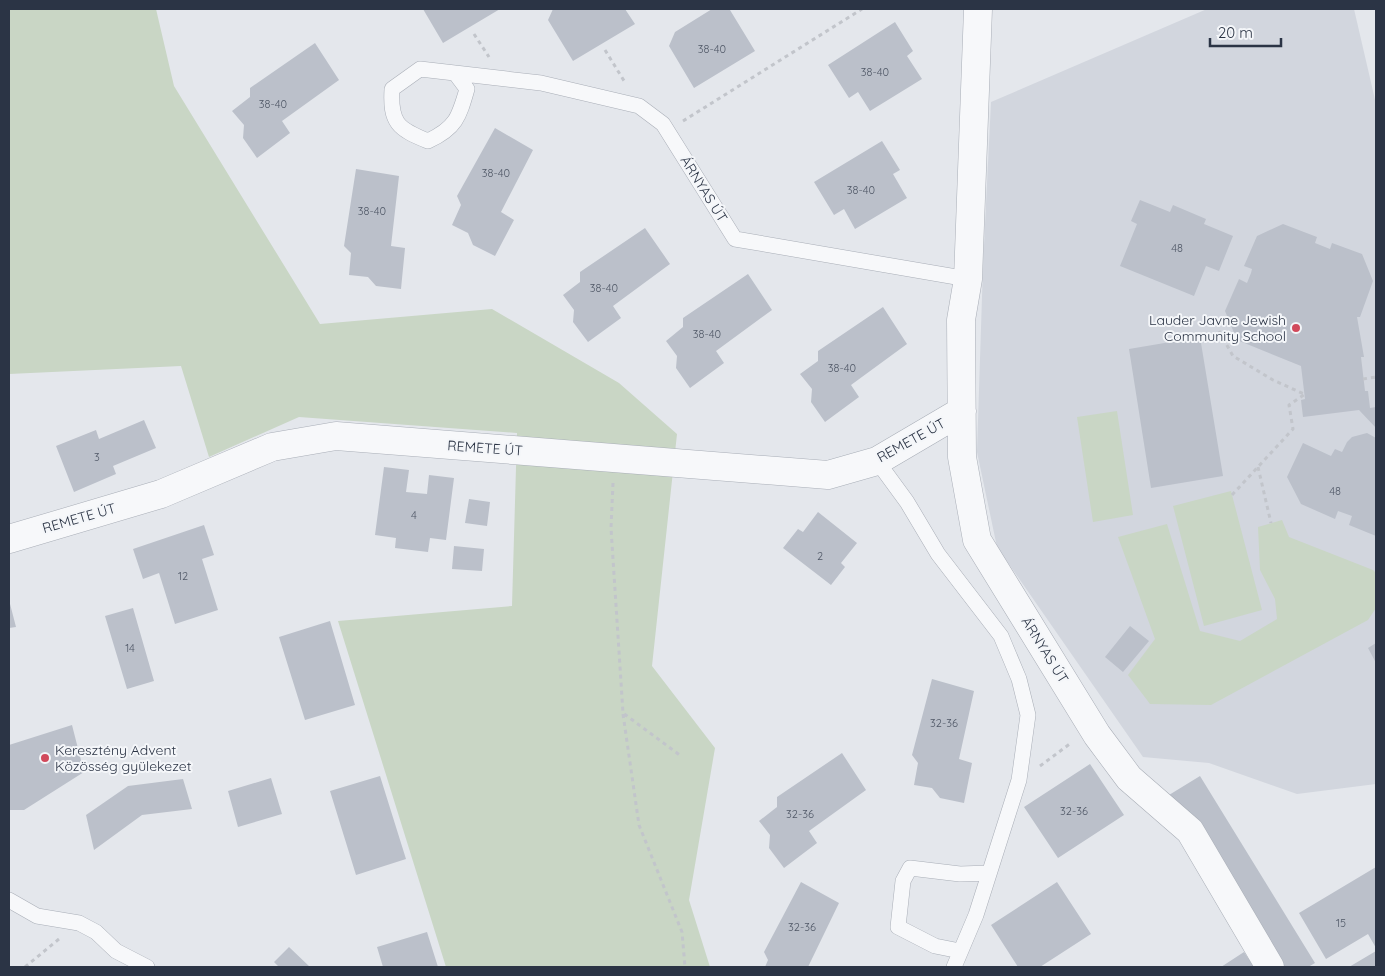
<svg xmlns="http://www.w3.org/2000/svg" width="1385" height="976" viewBox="0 0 1385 976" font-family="Quicksand,sans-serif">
<rect width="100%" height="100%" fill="#e4e7ec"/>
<path fill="#d2d6de" d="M 1207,9 L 1354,9 L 1376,104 L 1376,784 L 1297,794 L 1209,763 L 1143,757 L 997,547 L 977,452 L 983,266 L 991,102 Z"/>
<path fill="#c9d6c5" d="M 9,9 L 156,9 L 174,86 L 320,324 L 492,309 L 619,383 L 677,434 L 652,666 L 715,748 L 689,900 L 710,967 L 446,967 L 338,621 L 512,606 L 517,433 L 299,417 L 209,457 L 181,366 L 9,374 Z
M 1117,411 L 1133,515 L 1093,522 L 1077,417 Z
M 1231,491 L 1262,610 L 1204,626 L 1173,506 Z
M 1282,520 L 1289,537 L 1373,570 L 1376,573 L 1376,608 L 1368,620 L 1211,705 L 1150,704 L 1128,675 L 1155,639 L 1118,537 L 1167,524 L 1200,631 L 1240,641 L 1277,619 L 1275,599 L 1260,570 L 1258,527 Z"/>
<path fill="#bbc0ca" d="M 423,9 L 500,9 L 443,43 Z
M 553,9 L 625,9 L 635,24 L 573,61 L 548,20 Z
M 712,9 L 730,10 L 755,51 L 694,88 L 669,46 L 675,32 Z
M 895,22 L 913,51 L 907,56 L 922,79 L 870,111 L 858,92 L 849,98 L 828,65 Z
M 315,43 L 339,80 L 282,121 L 290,133 L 257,158 L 243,138 L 244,125 L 232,111 L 250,97 L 250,88 Z
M 495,128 L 533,150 L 501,212 L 514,220 L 495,256 L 473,245 L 468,233 L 452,225 L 461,205 L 457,196 Z
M 882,141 L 900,170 L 893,174 L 907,198 L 855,229 L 844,209 L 834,215 L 814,182 Z
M 356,169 L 399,176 L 391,246 L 405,248 L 401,289 L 376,286 L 368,277 L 349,275 L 351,253 L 344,246 Z
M 1140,200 L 1170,212 L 1173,205 L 1206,219 L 1204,224 L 1233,236 L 1219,271 L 1206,266 L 1194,296 L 1120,266 L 1137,224 L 1131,221 Z
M 1283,224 L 1317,237 L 1315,243 L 1330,249 L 1332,243 L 1362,254 L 1373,281 L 1360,317 L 1357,317 L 1364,357 L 1361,357 L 1365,391 L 1368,391 L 1370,408 L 1376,407 L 1376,428 L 1359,410 L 1303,417 L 1301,400 L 1305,399 L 1301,366 L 1237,340 L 1225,311 L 1239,279 L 1247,283 L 1251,273 L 1252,269 L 1244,266 L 1257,236 Z
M 645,228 L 670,264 L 613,306 L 621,318 L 588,342 L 573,322 L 574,310 L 563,295 L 580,282 L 580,272 Z
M 748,274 L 772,310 L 716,351 L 724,363 L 690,388 L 676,368 L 677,356 L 666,341 L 683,327 L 683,318 Z
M 883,307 L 907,344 L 851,385 L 859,397 L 825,422 L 811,402 L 812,389 L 800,374 L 818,361 L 818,351 Z
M 1200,337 L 1223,476 L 1151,488 L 1129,349 Z
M 144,420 L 156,448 L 113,466 L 116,474 L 74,492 L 56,446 L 96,430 L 99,439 Z
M 1367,433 L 1376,438 L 1376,536 L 1349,525 L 1352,516 L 1338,511 L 1335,519 L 1301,504 L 1287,477 L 1303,443 L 1331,456 L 1335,449 L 1342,452 L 1347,442 L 1352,437 Z
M 384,467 L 409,470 L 406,492 L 427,494 L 429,475 L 454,478 L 446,540 L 430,538 L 428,552 L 395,548 L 396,538 L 375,535 Z
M 469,499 L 490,502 L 487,526 L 465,523 Z
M 818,512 L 857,543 L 841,563 L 845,567 L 831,585 L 783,548 L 798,529 L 803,532 Z
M 204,525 L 214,555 L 202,559 L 218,610 L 175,624 L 159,573 L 143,579 L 133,549 Z
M 454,546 L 484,549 L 482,571 L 452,569 Z
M 9,600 L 16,627 L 9,628 Z
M 133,608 L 154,681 L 127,689 L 105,616 Z
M 330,621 L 355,705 L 305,720 L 279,637 Z
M 1130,626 L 1149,641 L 1123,672 L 1105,657 Z
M 1376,643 L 1376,663 L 1368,648 Z
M 932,679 L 974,691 L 959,759 L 972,763 L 964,803 L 940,798 L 932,788 L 914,785 L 918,763 L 912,755 Z
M 72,725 L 84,772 L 24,810 L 9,810 L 9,745 Z
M 842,753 L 866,790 L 809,831 L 817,843 L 784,868 L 769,848 L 770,835 L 759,821 L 777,807 L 777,797 Z
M 1090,764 L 1124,815 L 1058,858 L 1024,807 Z
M 380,776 L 406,859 L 356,875 L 330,791 Z
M 1200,776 L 1315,963 L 1308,967 L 1277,967 L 1169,795 Z
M 271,778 L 282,814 L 238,827 L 228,791 Z
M 183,779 L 192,809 L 142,815 L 94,850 L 86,815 L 128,786 Z
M 1376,867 L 1376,948 L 1368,934 L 1326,959 L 1299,913 Z
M 801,882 L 839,903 L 808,967 L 765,967 L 768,960 L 764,952 Z
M 1057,882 L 1091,934 L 1040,967 L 1018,967 L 991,925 Z
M 427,932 L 438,967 L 383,967 L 377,947 Z
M 289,947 L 310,967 L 279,967 L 274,962 Z
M 1376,951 L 1376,967 L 1349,967 Z
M 1244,952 L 1254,967 L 1221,967 Z"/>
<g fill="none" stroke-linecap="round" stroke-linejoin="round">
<g stroke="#a9aeb7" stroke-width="16">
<path id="service" d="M 455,73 L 467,89 C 459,117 456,128 428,141 C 398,129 390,123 392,89 L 420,69 L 541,83 L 639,106 L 663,124 L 735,239 L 968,279
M 877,461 L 907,502 L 938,554 L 1001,636 L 1019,679 L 1028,715 L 1019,780 L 976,915 L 954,967
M 9,900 L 37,916 L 79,923 L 96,932 L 116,951 L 147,967
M 960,951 L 935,946 L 898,927 L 903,881 L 910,868 L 960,874 L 989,873"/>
</g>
<g stroke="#a9aeb7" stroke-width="29">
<path id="minor" d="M 978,9 L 968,279 L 961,320 L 962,457 L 977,540 L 1097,735 L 1129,778 L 1190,831 L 1270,967
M 9,539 L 161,494 L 272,447 L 336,436 L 828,475 L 877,461 L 962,411"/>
</g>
<path stroke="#c2c5cb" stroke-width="3" stroke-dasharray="4 4" stroke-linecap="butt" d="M 474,34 L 489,57
M 605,50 L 626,84
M 683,121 L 862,9
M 1219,331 L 1233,356 L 1273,380 L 1304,394
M 1363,379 L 1376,377
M 1258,467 L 1271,523
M 613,483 L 611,528 L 623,713 L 681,756
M 1232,495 L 1293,429 L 1289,405 L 1305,394
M 623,714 L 639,825 L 682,932 L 685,967
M 1040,766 L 1071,743
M 25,967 L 59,939"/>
<use href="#service" stroke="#f7f8fa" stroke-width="15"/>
<use href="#minor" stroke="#f7f8fa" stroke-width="28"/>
</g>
<g fill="#d1495b" stroke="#f4f6f9" stroke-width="2">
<circle cx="1296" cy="328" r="5"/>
<circle cx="45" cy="758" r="5"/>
</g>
<g text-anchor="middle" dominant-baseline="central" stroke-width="4" stroke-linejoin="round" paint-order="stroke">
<g font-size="11" fill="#4f5766">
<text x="712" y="49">38-40</text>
<text x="875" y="72">38-40</text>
<text x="273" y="104">38-40</text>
<text x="496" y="173">38-40</text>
<text x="861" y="190">38-40</text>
<text x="372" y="211">38-40</text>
<text x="1177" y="248">48</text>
<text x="604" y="288">38-40</text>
<text x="707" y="334">38-40</text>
<text x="842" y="368">38-40</text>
<text x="97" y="457">3</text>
<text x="1335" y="491">48</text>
<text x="414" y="515">4</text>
<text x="820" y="556">2</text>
<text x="183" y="576">12</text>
<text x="130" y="648">14</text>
<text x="944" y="723">32-36</text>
<text x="1074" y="811">32-36</text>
<text x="800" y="814">32-36</text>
<text x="1341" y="923">15</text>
<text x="802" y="927">32-36</text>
</g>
<g font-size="14" fill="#2b3445" stroke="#f4f6f9">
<text transform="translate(704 189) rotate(58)">ÁRNYAS ÚT</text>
<text transform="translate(911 440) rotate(-29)">REMETE ÚT</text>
<text transform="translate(485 448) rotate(4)">REMETE ÚT</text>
<text transform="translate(79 518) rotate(-16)">REMETE ÚT</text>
<text transform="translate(1045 650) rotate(58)">ÁRNYAS ÚT</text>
</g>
<g font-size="14" fill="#2b3445" stroke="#f4f6f9" text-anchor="end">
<text x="1286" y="320">Lauder Javne Jewish<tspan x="1286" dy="16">Community School</tspan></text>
<text x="55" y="750" text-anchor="start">Keresztény Advent<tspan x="55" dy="16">Közösség gyülekezet</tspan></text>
</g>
</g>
<rect width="1385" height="976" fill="none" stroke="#2b3445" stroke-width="20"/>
<path d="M1210 38v8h71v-8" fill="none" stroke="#2b3445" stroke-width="2.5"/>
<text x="1218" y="38" font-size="15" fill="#2b3445" stroke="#f4f6f9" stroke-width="4" paint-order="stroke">20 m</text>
</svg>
